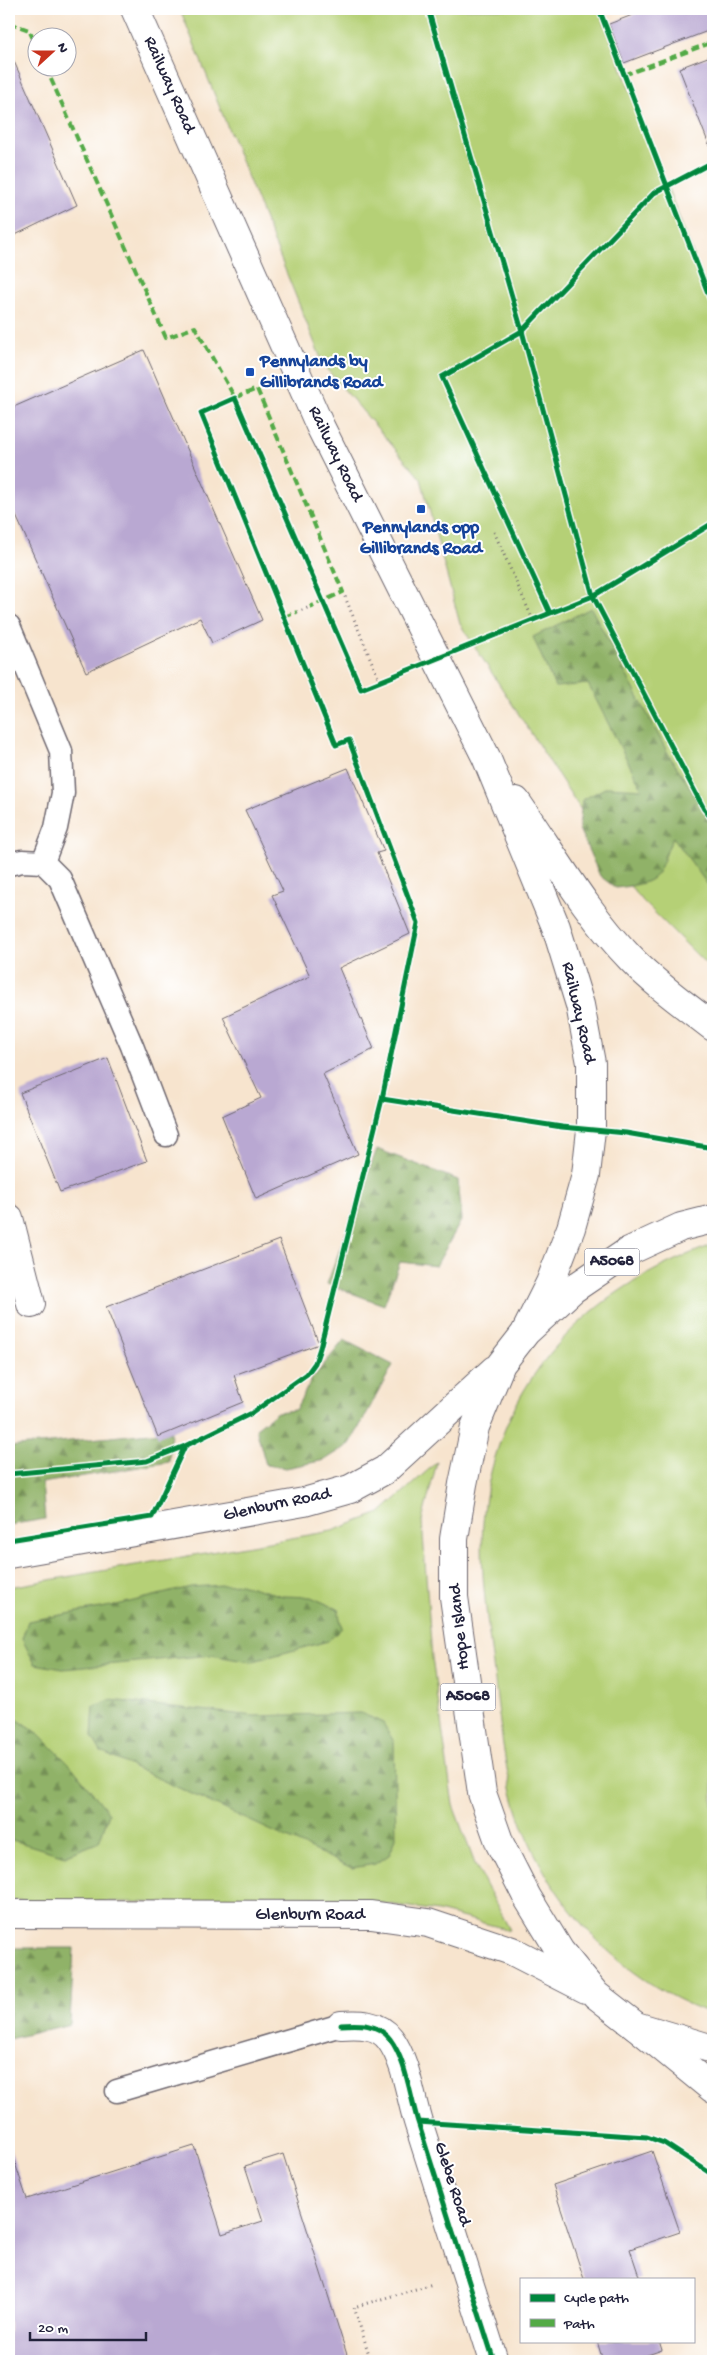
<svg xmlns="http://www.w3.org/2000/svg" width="722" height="2370" viewBox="0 0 722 2370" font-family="'Gochi Hand',sans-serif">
<defs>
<pattern id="forest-firs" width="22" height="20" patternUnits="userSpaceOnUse" patternTransform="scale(1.25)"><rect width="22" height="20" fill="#90b267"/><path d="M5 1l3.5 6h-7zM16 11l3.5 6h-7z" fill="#759056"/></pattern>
</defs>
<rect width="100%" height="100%" fill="#fff"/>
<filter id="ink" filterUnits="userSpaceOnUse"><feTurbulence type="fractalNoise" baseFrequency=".02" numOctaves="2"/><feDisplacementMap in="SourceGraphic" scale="10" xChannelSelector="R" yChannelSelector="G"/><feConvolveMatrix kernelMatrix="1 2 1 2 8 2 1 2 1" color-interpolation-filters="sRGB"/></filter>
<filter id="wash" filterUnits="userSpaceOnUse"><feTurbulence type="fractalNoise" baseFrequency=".0096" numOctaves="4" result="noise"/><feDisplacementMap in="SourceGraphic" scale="20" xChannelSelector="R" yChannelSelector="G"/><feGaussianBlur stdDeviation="1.12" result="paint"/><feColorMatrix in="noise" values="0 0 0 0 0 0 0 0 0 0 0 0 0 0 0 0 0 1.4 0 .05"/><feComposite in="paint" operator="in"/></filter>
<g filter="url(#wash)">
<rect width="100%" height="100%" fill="#f7e4ce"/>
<path fill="#b5d076" stroke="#6c7958" d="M 180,9 L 599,9 L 713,306 L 713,971 L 635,893 L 460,624 L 421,479 L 324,366 Z
M 713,1245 L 713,2014 C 614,1980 535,1889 511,1788 C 501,1745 498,1701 492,1658 C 482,1579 473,1519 500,1442 C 535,1343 617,1278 713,1245 Z
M 437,1462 L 422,1521 L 432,1658 L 453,1805 L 475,1864 L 510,1930 L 438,1911 L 374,1902 L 184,1903 L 9,1900 L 9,1587 L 332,1531 L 380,1513 Z"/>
<path fill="url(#forest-firs)" stroke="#596a51" d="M 591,608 L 669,755 L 713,823 L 713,892 L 673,837 C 655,876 665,882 616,888 L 600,876 L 579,829 L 582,800 L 607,787 L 642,789 L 588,684 L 555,687 L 533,637 Z
M 377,1149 L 458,1180 L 462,1219 L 436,1266 L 400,1262 L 384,1305 L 327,1284 Z
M 344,1340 L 393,1365 L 350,1444 L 325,1460 L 286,1468 L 266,1465 L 256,1428 L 277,1412 L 295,1410 L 312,1379 Z
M 171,1431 L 169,1462 L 42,1483 L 45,1519 L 9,1525 L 9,1447 Z
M 240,1584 L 283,1596 L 311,1597 L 338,1609 L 342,1628 L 328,1641 L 250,1662 L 211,1655 L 63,1669 L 35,1664 L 22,1639 L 28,1621 L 117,1605 L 191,1587 Z
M 110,1700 L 254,1716 L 361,1713 L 383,1723 L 394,1742 L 396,1838 L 389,1855 L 375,1864 L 352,1868 L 101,1752 L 92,1736 L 94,1706 Z
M 9,1714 L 38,1733 L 72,1767 L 109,1813 L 99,1842 L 65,1856 L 9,1839 Z
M 9,1948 L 74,1948 L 70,2024 L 9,2039 Z"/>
<g id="blocks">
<path fill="#b9a8d2" d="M 648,9 L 713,9 L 713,29 L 624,63 L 609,24 Z
M 9,50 L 77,205 L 9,238 Z
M 713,55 L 713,155 L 679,68 Z
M 144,350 L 262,620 L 212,643 L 200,618 L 86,672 L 9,500 L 9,409 Z
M 348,768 L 384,851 L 377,853 L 410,934 L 339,968 L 374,1049 L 323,1074 L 358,1154 L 256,1199 L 222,1116 L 261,1098 L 223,1017 L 310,976 L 272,895 L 283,891 L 245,810 Z
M 108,1058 L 147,1161 L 60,1192 L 20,1093 Z
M 279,1240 L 319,1344 L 234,1375 L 243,1402 L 158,1437 L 106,1307 Z
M 9,2145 L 27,2199 L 194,2146 L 222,2234 L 263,2221 L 245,2166 L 283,2154 L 349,2361 L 9,2361 Z
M 652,2151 L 680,2232 L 630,2249 L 640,2279 L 584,2279 L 553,2185 Z
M 597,2341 L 659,2341 L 662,2350 L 630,2361 L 603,2361 Z"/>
</g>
</g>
<g filter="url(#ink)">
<use href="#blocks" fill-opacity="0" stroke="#6d666e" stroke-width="1"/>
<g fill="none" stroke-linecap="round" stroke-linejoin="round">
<g stroke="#6d666e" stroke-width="25">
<path id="lane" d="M 9,626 L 61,751 L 63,793 L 56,828 L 43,862
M 9,864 L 22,861 L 43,862 L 60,879 L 132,1046 L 166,1135
M 117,2091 L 341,2025"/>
</g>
<g stroke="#6d666e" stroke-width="30">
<path id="street" d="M 9,1218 L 31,1304
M 341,2025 C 359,2024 378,2023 390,2039 C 407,2062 410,2098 419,2125 C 444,2204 469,2283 494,2361"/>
</g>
<g stroke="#6d666e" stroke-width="30">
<path id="secondary" d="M 135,9 L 320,426 L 486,757 L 556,927 L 580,1005 L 591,1063 L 591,1130 L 586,1175 L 571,1228 L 550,1283 L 526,1331
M 516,801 C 553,854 586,913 631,959 C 656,985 685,1005 713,1027
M 636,2026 L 713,2089"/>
</g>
<g stroke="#6d666e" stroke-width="30">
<path id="primary" d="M 713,1219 L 681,1227 L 629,1251 L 573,1289 L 526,1332 L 501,1364 L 475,1427 L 463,1484 L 454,1539 L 454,1597 L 482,1793 L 500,1844 L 527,1897 L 560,1951 L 596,1995 L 636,2026 L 713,2049
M 9,1554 L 304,1502 L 350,1489 L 385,1470 L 494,1370
M 9,1914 L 371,1915 L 428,1923 L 512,1951 L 586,1989"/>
</g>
<path stroke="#6d666e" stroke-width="3" stroke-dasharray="1 4" stroke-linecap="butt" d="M 494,532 L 533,620
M 343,592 L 380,682
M 297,612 L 310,607
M 371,2361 L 354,2307 L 433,2284"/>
<use href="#lane" stroke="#fff" stroke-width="22"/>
<use href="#street" stroke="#fff" stroke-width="28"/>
<use href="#secondary" stroke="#fff" stroke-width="28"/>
<use href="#primary" stroke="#fff" stroke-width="28"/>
<path stroke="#53aa46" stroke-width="4" stroke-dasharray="8 4" stroke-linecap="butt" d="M 9,23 L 29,30 L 38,49
M 46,68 L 166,338 L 195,327 L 235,398 L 257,389 L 343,592 L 310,607
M 624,75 L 713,42
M 704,281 L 713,276
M 284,617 L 297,612"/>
<g stroke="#fff" stroke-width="8">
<path id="cycleway" d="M 428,9 L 522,331 L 593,596 L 704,809 L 713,820
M 599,9 L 713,306
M 550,613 L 442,377 L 522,331 L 654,193 L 713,162
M 382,1099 L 562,1127 L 626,1133 L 713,1148
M 9,1474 L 147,1461 L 185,1446 L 252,1413 L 307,1374 L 315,1363 L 320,1348 L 382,1099 L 418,923 L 349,740 L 336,745 L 201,413 L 235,398 L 361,689 L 593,596 L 713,523
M 9,1540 L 152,1517 L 185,1446
M 341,2025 C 359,2024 378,2023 390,2039 C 407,2062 410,2098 419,2125 C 444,2204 469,2283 494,2361
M 418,2122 L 647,2137 L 664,2143 L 713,2175"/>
</g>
<use href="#cycleway" stroke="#00873e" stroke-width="5"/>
</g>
</g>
<g fill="#1a4fb4" stroke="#fff" stroke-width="2">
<rect x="245" y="367" width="10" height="10" rx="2.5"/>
<rect x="416" y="504" width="10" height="10" rx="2.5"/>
</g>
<g text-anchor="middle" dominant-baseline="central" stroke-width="4" stroke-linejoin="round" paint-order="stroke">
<g fill="#fff" stroke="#646476" stroke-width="1">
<rect x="584.5" y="1248.5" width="55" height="27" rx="4"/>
<rect x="440.5" y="1683.5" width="55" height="27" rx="4"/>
</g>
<g font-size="16" font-weight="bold" fill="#22223b">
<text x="612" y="1262">A5068</text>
<text x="468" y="1697">A5068</text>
</g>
<g font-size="18" fill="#22223b" stroke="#fff">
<text transform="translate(169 85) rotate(66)">Railway Road</text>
<text transform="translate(335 454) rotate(64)">Railway Road</text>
<text transform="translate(578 1013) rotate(77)">Railway Road</text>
<text transform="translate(277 1505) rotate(-12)">Glenburn Road</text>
<text transform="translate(460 1627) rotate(-96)">Hope Island</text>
<text x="310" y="1915">Glenburn Road</text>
<text transform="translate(452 2184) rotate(72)">Glebe Road</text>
</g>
<g font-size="18" font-weight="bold" fill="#164399" stroke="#fff" text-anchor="start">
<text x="260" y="362">Pennylands by<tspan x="260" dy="21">Gillibrands Road</tspan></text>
<text x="421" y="528" text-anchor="middle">Pennylands opp<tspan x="421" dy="21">Gillibrands Road</tspan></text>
</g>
</g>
<rect width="722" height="2370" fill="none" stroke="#fff" stroke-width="30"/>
<rect x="520" y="2278" width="175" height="65" fill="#ffffff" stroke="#a7a7b1"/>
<rect x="530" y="2294" width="25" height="8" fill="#00873e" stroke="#a7a7b1"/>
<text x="564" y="2302" font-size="15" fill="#22223b">Cycle path</text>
<rect x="530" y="2319" width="25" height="8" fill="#53aa46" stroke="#a7a7b1"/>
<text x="564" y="2328" font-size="15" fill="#22223b">Path</text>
<g transform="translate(52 52) rotate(69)"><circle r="24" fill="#ffffff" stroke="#a7a7b1"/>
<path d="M0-4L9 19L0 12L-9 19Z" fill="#c8321e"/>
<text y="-8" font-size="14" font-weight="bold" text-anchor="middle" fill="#22223b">N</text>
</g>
<path d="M30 2332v8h116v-8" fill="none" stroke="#22223b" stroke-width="2.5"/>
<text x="38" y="2332" font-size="15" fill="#22223b" stroke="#ffffff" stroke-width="4" paint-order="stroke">20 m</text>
</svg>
